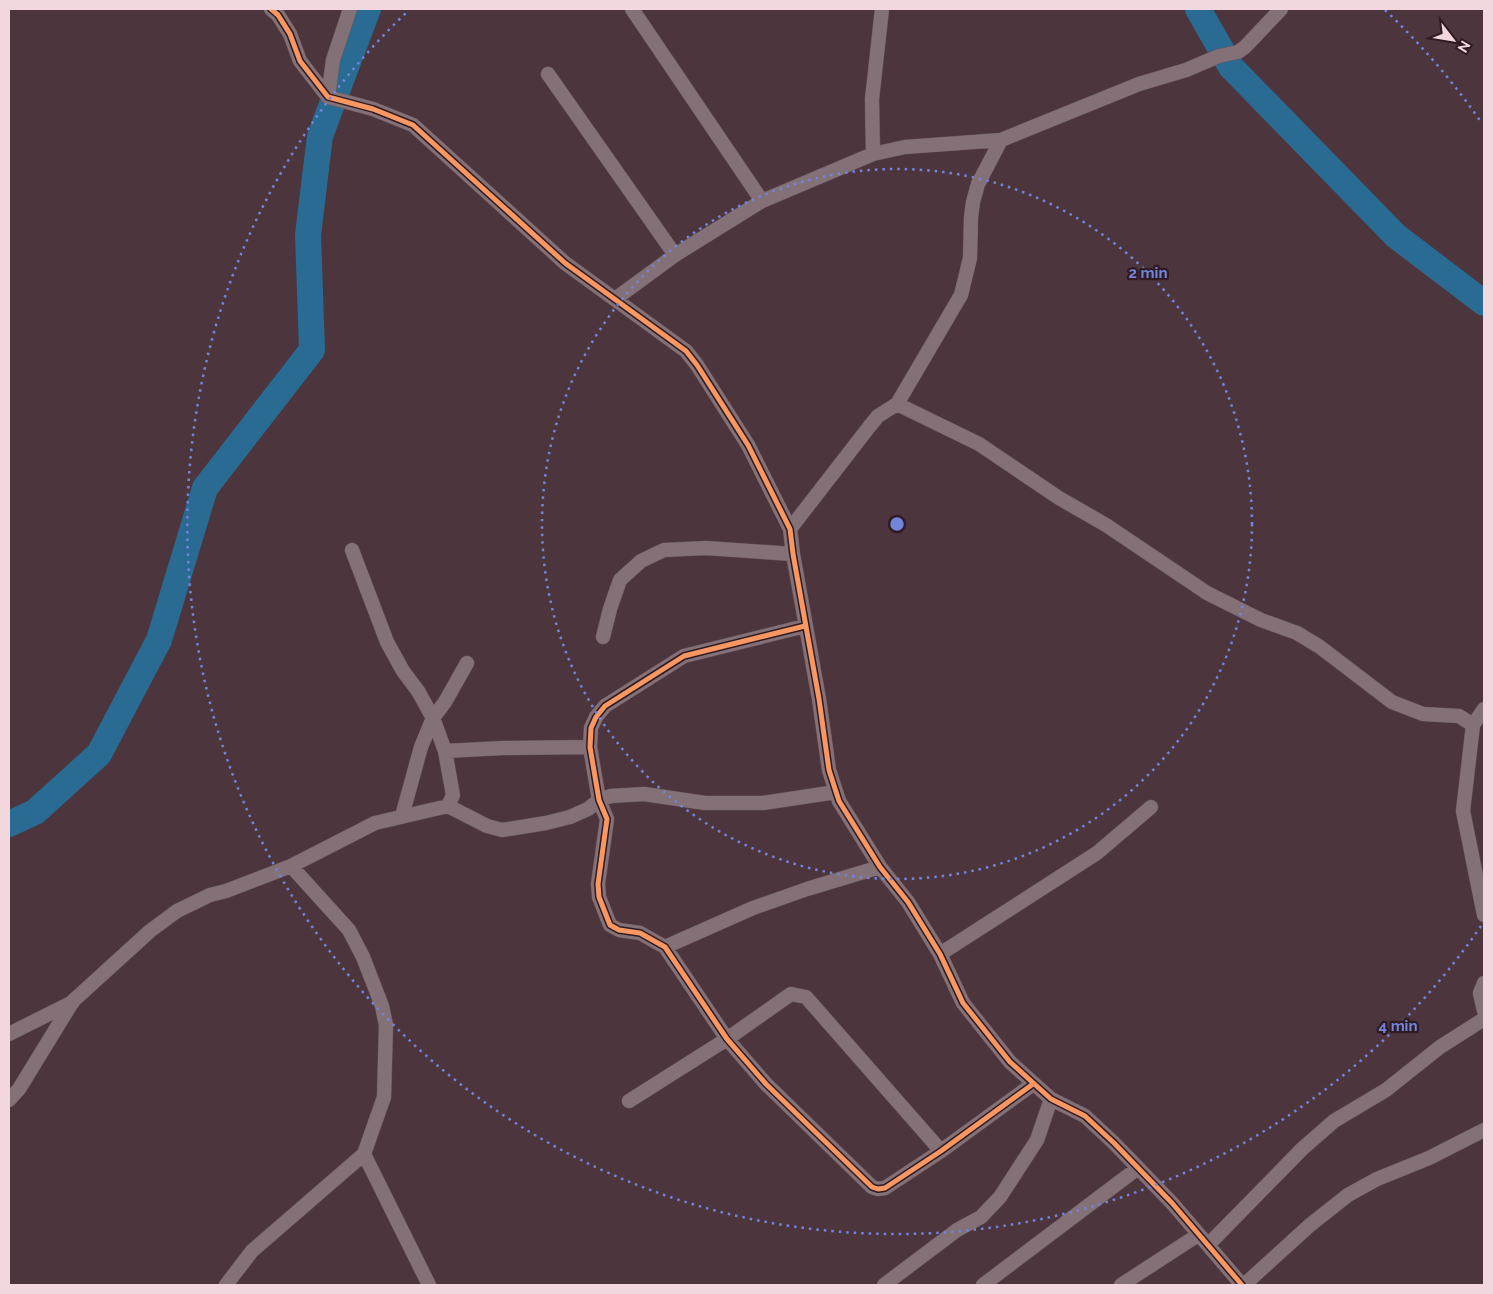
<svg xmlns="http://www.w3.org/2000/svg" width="1493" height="1294" viewBox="0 0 1493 1294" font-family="Raleway,sans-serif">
<rect width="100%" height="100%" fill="#4c353d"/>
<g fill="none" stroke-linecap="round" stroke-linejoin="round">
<path stroke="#296b93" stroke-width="26" d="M 1198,9 L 1231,67 L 1396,236 L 1484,303
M 9,824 L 35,812 L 99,754 L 159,640 L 205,488 L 312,350 L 308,235 L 320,136 L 368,9"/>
<g stroke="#675259" stroke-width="15">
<path id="minor" d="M 271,9 L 278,15 L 290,34 L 300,61 L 328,97 L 373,109 L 413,125 L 565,263 L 686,351 L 697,365 L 748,445 L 790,529 L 793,554 L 819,699 L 829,770 L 839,801 L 880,867 L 908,902 L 940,954 L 963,1003 L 1010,1062 L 1051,1099 L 1085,1116 L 1114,1143 L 1172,1203 L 1242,1285
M 632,9 L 762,201
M 548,74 L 675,255
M 328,97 L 333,60 L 350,9
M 873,154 L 872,99 L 882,9
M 615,299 L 675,255 L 762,201 L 873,154 L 905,147 L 1001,140 L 1139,84 L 1186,70 L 1219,56 L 1238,52 L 1245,47 L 1281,9
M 897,404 L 979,444 L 1059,498 L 1106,525 L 1207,593 L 1261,620 L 1297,633 L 1320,647 L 1392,702 L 1423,714 L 1459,716 L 1473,725 L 1463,811 L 1484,915
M 790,529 L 869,427 L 878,416 L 897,404 L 961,295 L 970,258 L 971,217 L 973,202 L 978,184 L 1001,140
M 352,550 L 387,642 L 403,671 L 418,691 L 433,718 L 445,751 L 453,795 L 448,806
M 805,626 L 684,656 L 605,706 L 596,717 L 591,728 L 590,747 L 599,800 L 607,819 L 598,884 L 599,897 L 610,925 L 619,930 L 640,933 L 665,947 L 727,1039 L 766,1084 L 872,1187 L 878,1189 L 885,1188 L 941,1151 L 1033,1084
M 603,637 L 610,609 L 620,580 L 641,561 L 664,550 L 706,548 L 793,554
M 1473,725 L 1484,709
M 445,751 L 503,748 L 590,747
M 402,816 L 421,747 L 433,718 L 445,702 L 467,663
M 665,947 L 753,908 L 807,889 L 880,867
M 940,954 L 1097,853 L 1151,807
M 1484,983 L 1480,993 L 1484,1011
M 9,1034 L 73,1002
M 9,1100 L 19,1089 L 73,1001 L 150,931 L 177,911 L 210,895 L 226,891 L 291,866 L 375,823 L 448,806 L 487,826 L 502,830 L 546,823 L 570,817 L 588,809 L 599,800 L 611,796 L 644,794 L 705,803 L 763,803 L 836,792
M 629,1101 L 727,1039 L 791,994 L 806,997 L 941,1151
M 364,1154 L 429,1285
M 1208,1245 L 1302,1149 L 1334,1121 L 1386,1090 L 1440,1047 L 1484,1019
M 226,1285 L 252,1251 L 364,1154 L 384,1097 L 386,1025 L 382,1006 L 363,957 L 349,930 L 291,866
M 884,1285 L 957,1230 L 981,1217 L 1000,1197 L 1037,1140 L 1051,1099
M 983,1285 L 1138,1168
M 1121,1285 L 1198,1235
M 1244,1285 L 1310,1225 L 1348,1195 L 1377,1179 L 1429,1158 L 1484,1130"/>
</g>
<use href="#minor" stroke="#837177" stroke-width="14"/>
<g stroke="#2f1b22" stroke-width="8">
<path id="cycleway" d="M 271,9 L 278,15 L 290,34 L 300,61 L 328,97 L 373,109 L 413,125 L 565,263 L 686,351 L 697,365 L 748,445 L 790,529 L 793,554 L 819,699 L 829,770 L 839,801 L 880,867 L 908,902 L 940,954 L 963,1003 L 1010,1062 L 1051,1099 L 1085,1116 L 1114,1143 L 1172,1203 L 1242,1285
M 805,626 L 684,656 L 605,706 L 596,717 L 591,728 L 590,747 L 599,800 L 607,819 L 598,884 L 599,897 L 610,925 L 619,930 L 640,933 L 665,947 L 727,1039 L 766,1084 L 872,1187 L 878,1189 L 885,1188 L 941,1151 L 1033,1084"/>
</g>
<use href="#cycleway" stroke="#f99763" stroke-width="5"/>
</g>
<g fill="none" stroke="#7385db" stroke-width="2.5" stroke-dasharray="2.5 5">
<circle cx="897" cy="524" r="355"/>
<path d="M1481 926A709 709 0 1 1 409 10M1385 10A709 709 0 0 1 1481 122"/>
</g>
<circle cx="897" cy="524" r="8" fill="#7385db" stroke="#2f1b22" stroke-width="2.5"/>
<g font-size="15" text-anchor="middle" font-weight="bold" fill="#7385db" stroke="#2f1b22" stroke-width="4.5" stroke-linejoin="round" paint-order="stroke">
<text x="1148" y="278">2 min</text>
<text x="1398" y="1031">4 min</text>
</g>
<rect width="1493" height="1294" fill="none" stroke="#f3d7df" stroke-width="20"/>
<g transform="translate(1453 40) rotate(121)" stroke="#2f1b22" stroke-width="4" paint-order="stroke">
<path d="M0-4L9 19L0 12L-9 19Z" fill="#f3d7df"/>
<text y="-8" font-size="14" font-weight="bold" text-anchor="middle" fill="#f3d7df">N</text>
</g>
</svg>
